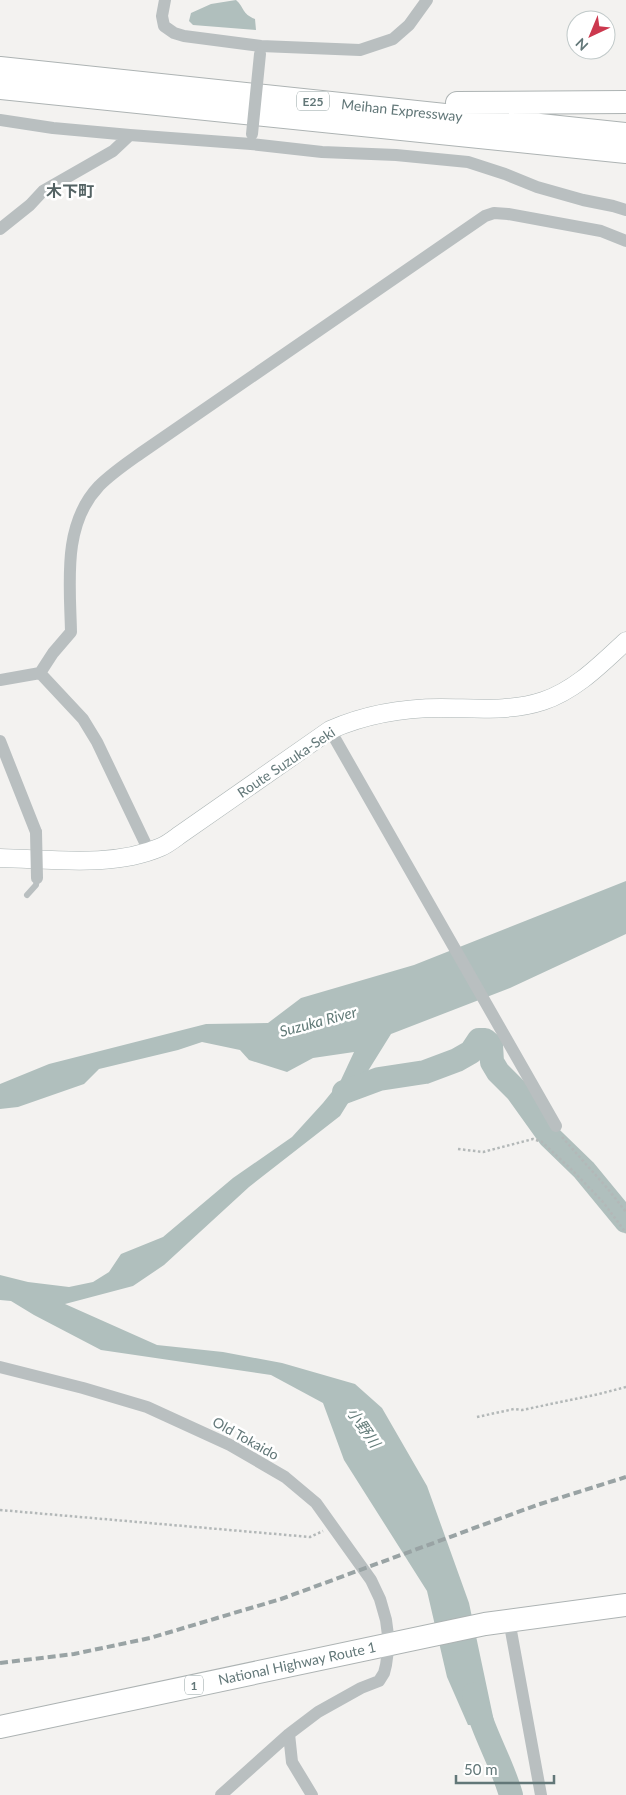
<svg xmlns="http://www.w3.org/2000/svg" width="626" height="1795" viewBox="0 0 626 1795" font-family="Lato,'Noto Sans JP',sans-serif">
<rect width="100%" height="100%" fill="#f3f2f0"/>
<path fill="#b0bfbd" d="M 236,0 C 245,8 241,13 255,19 L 256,30 L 193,25 L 189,21 L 191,13 L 211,4 Z
M 626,881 L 626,934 L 510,988 L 391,1034 L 340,1116 L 249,1187 L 164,1265 L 133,1286 L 65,1304 L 157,1345 L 223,1352 L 282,1363 L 355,1384 L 382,1408 L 427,1486 L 469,1603 L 495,1726 L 468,1725 L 447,1677 L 427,1591 L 344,1460 L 323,1403 L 271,1375 L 101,1350 L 34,1315 L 11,1301 L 0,1300 L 0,1275 L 28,1282 L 69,1287 L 93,1282 L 109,1272 L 121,1254 L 163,1237 L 233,1178 L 292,1137 L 323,1103 L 340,1082 L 354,1052 L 313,1058 L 287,1072 L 249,1060 L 240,1050 L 202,1042 L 178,1050 L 99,1069 L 84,1084 L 18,1107 L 0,1109 L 0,1084 L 49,1064 L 206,1024 L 268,1023 L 301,998 L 414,965 Z"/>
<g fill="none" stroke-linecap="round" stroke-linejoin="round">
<path stroke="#b0bfbd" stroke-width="24" d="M 344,1092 L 379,1079 L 425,1072 L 457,1060 L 471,1052 L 479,1040 L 485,1040 L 491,1045 L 492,1062 L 498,1072 L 517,1091 L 550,1137 L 584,1170 L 626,1221
M 474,1694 C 481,1730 501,1760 511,1795"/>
<g stroke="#abb4b4" stroke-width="19">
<path id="secondary" d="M 0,858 C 51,859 113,868 161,847 C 168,844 174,839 181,834 L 330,730 C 366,714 402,708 441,708 C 475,708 510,712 543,701 C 576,690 601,664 626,641"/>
</g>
<g stroke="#adb3b3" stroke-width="24">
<path id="highway" d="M 0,68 L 626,134
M 0,88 L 626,152
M 457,103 L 626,102
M 0,1727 L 485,1624 L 626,1605"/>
</g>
<path stroke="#b3b8b8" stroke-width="2.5" stroke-dasharray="2.5 2.5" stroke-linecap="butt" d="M 562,1137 L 608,1189 L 626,1212
M 458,1149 L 483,1152 L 533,1139 L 542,1142 L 572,1170 L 603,1202 L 626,1233
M 477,1417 L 514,1409 L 522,1410 L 599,1394 L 626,1387
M 0,1510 L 310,1537 L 323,1531"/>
<path stroke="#b9bfc0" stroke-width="6" d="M 27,895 L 36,885 L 37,878"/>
<path stroke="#b9bfc0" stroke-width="12" d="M 165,0 L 162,16 L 164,26 L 174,33 L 184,36 L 261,46 L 360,50 L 393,39 L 409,25 L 427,0
M 0,120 L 53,128 L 130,135 L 251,144 L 322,152 L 396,155 L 468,162 L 505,174 L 537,187 L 583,200 L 613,206 L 626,210
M 0,229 L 30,205 L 43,191 L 113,151 L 130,135
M 40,673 L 83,719 L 97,742 L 149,851
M 0,680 L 40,673 L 53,653 L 71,632 C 70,583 62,525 99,486 C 112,473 127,463 141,453 L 485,216 L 494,213 L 508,214 L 601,231 L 626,241
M 330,730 L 556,1126
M 0,741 L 36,832
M 0,1367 L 83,1388 L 147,1407 L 230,1445 L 285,1477 L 316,1503 L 371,1580 L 380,1599 L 386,1620 L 389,1643 L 386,1665 L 384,1673 L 379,1681 L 361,1688 L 318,1712 L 289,1734 L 221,1795
M 509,1620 L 541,1795
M 289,1734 L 292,1762 L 312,1795"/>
<use href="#secondary" stroke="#fff" stroke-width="18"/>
<use href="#highway" stroke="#fff" stroke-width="22"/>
<path stroke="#99a3a4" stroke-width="4" stroke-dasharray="8 4" stroke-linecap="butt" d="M 0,1663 L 74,1654 L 150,1638 L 281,1599 L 537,1505 L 626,1477"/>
<path stroke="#b9bfc0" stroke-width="12" d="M 252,134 L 260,54
M 36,832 L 37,878"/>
</g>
<g text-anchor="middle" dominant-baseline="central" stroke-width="5" stroke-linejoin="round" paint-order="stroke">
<g fill="#fff" stroke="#91a0a0" stroke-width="1">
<rect x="297" y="91.5" width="32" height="19" rx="4"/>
<rect x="185" y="1675.5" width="18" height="19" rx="4"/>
</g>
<g font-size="12" font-weight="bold" fill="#627778">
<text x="313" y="101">E25</text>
<text x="194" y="1685">1</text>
</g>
<g font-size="14" fill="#627778" stroke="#fff">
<text transform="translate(402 110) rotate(6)">Meihan Expressway</text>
<text transform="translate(286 762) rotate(-34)">Route Suzuka-Seki</text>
<text transform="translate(246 1438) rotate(29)">Old Tokaido</text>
<text transform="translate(297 1663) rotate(-12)">National Highway Route 1</text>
</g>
<g font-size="15" font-style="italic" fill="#627b78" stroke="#fff">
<text transform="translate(318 1021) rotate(-15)">Suzuka River</text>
<text transform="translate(364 1427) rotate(55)">小野川</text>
</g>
<g font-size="16" font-weight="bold" fill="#536263" stroke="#fff">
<text x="70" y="190">木下町</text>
</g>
</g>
<g transform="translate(591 35) rotate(224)"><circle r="24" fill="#ffffff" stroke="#c0c9c9"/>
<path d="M0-4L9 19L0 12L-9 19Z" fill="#cc384e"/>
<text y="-8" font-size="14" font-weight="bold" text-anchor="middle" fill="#627778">N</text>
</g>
<path d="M456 1775v8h98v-8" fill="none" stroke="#627778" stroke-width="2.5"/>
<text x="464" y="1775" font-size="15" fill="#627778" stroke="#ffffff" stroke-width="4" paint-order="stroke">50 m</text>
</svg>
